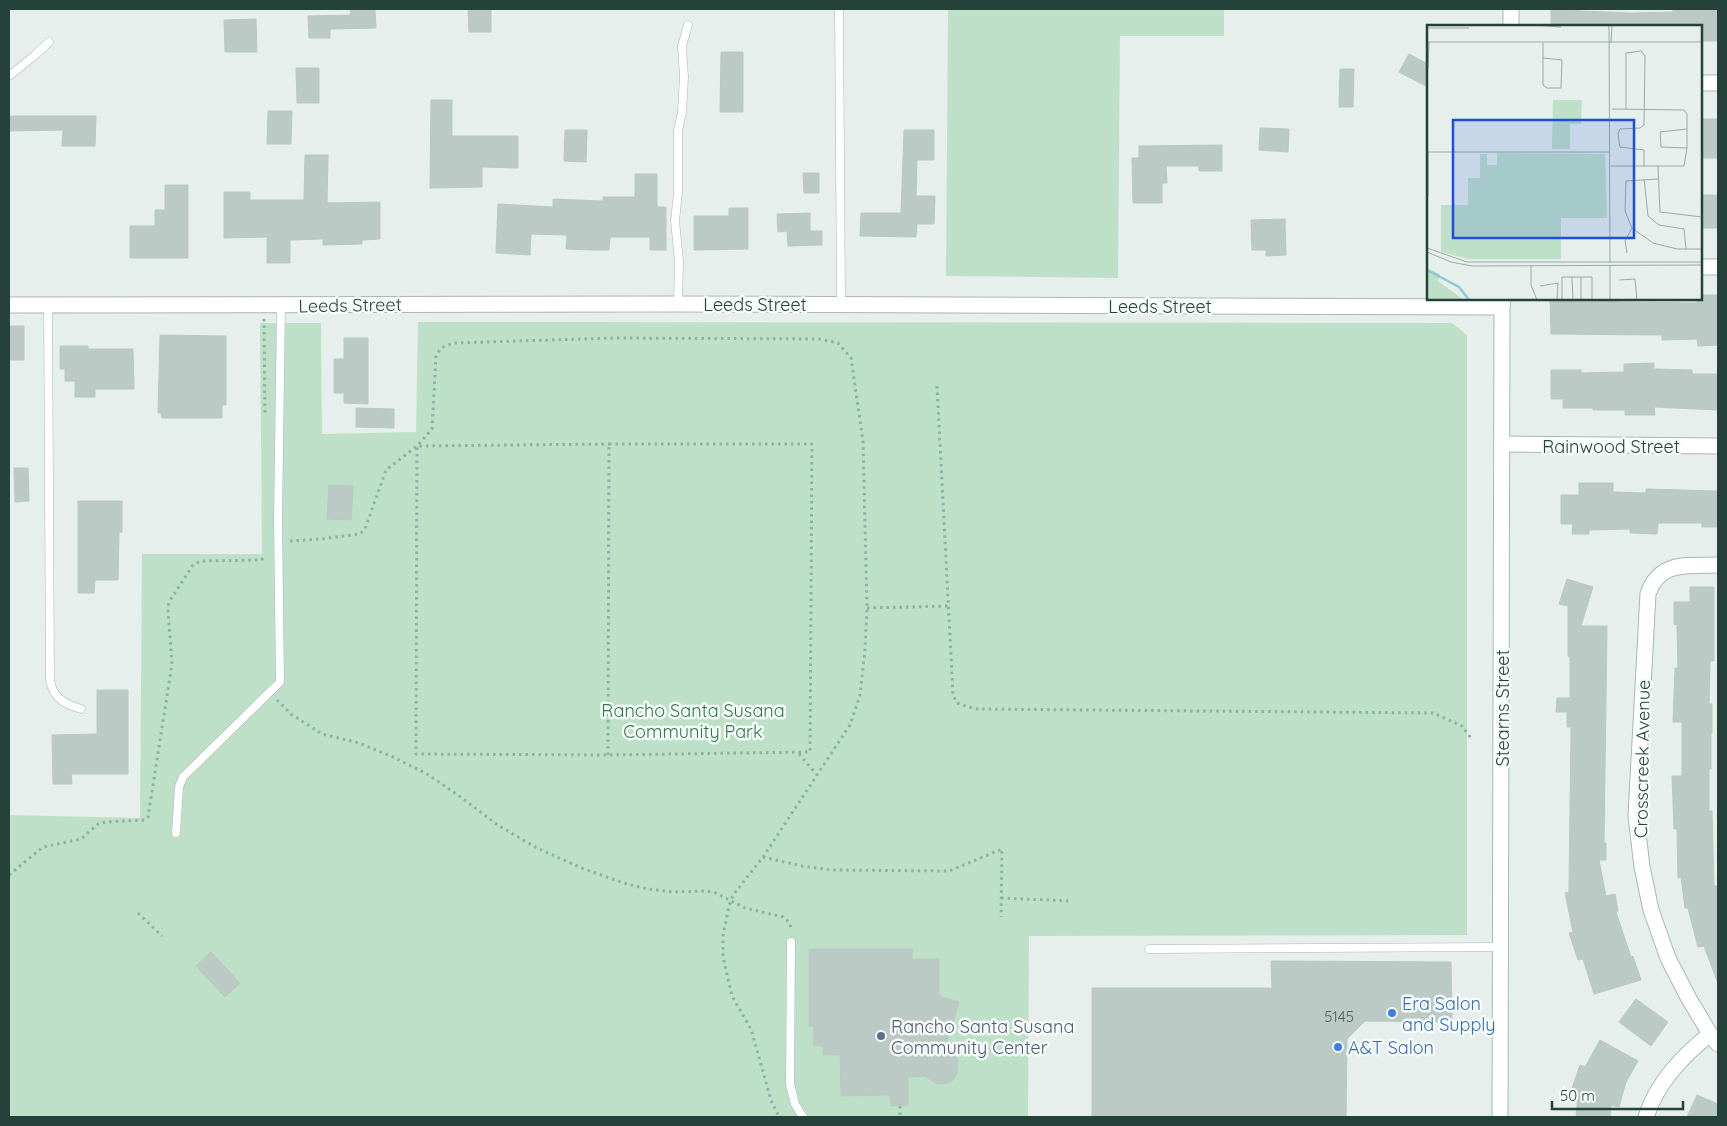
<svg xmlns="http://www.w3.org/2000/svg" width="1727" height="1126" viewBox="0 0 1727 1126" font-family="Quicksand,sans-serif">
<rect width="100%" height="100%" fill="#e6efeb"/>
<path fill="#bfe0c8" d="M 948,9 L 1224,9 L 1224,36 L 1120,36 L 1118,278 L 946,276 Z
M 418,322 L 1452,323 L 1467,335 L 1467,935 L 1029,936 L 1028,1117 L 9,1117 L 9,815 L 140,818 L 142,554 L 262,554 L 260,323 L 321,323 L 322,434 L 416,432 Z"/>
<path fill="#bbcac4" stroke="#b8c9c2" d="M 350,9 L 375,9 L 376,28 L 330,29 L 330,38 L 309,38 L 308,16 L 351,15 Z
M 468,9 L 491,9 L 491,32 L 469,32 Z
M 1580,9 L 1580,11 L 1631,13 L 1673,12 L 1673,10 L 1718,10 L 1718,41 L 1701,41 L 1701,26 L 1551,26 L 1551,10 Z
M 256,19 L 257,52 L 225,52 L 224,20 Z
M 721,52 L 743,52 L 743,112 L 720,112 Z
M 1409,54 L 1428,64 L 1428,87 L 1399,72 Z
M 296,68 L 319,68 L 319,103 L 297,103 Z
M 1340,69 L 1354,69 L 1353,107 L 1339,107 Z
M 431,100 L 452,100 L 452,136 L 518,136 L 518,168 L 482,167 L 482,187 L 430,188 Z
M 268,111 L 292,111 L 291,144 L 267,144 Z
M 9,116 L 96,116 L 95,146 L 62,146 L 63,130 L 9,131 Z
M 1701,119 L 1718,119 L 1718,158 L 1701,158 Z
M 1260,128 L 1289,129 L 1288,152 L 1259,150 Z
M 565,130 L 587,130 L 586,162 L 564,161 Z
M 904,130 L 934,130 L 934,160 L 917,160 L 916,196 L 935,196 L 934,224 L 917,224 L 916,237 L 860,236 L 861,213 L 901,213 Z
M 1222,145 L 1222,171 L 1199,171 L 1199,166 L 1166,166 L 1167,183 L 1162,183 L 1162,203 L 1133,203 L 1132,158 L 1139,158 L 1139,146 Z
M 305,155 L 328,155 L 327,203 L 380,202 L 380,239 L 362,240 L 362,244 L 323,245 L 323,239 L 290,240 L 290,263 L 267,263 L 267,237 L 224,238 L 224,192 L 250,192 L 250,200 L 304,200 Z
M 803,173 L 819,173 L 819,193 L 804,193 Z
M 635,174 L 657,174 L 657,207 L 666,207 L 666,250 L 650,250 L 650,237 L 610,237 L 609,250 L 592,250 L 566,249 L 567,235 L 531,234 L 530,255 L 496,253 L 498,204 L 553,207 L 553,199 L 603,201 L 603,197 L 635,197 Z
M 165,185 L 188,185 L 188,258 L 130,258 L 130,226 L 155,226 L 155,210 L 165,210 Z
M 1701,195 L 1718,195 L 1718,228 L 1701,228 Z
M 729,208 L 748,208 L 748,249 L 694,250 L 694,216 L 729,216 Z
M 810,213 L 810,231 L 822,231 L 822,245 L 788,246 L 787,231 L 778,232 L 777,214 Z
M 1285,219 L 1286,255 L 1266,256 L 1266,250 L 1252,250 L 1251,220 Z
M 1701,295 L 1718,295 L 1718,345 L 1698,346 L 1697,339 L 1662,340 L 1662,335 L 1551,334 L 1550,299 L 1619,299 L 1619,302 L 1697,303 L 1697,299 L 1701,299 Z
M 9,326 L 24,326 L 24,360 L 9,360 Z
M 160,335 L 226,336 L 226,405 L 222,405 L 222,418 L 162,418 L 161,413 L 158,413 Z
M 344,338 L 368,338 L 368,404 L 344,403 L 344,393 L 334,393 L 334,359 L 344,359 Z
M 60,346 L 88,346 L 88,349 L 133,349 L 134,389 L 95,389 L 95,397 L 75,397 L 75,381 L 65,381 L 65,369 L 60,369 Z
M 1654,363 L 1654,369 L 1692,370 L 1692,374 L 1718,374 L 1718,410 L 1654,407 L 1655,415 L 1625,415 L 1625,410 L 1593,410 L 1593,408 L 1563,408 L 1563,399 L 1551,399 L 1551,370 L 1581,370 L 1581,373 L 1624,372 L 1624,364 Z
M 356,408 L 394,409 L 394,428 L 356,427 Z
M 14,468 L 28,468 L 29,501 L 15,502 Z
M 1579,483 L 1613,483 L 1613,492 L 1646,493 L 1646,489 L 1718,491 L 1718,527 L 1702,527 L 1702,523 L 1658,523 L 1657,534 L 1630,533 L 1630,529 L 1589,530 L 1589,534 L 1572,534 L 1573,524 L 1561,524 L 1561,495 L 1579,495 Z
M 329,485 L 353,486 L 351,520 L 327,519 Z
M 78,501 L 122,501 L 122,532 L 119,532 L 118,580 L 95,580 L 94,593 L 78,593 Z
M 1567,579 L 1593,587 L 1581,626 L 1607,626 L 1604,843 L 1606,843 L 1606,860 L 1599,860 L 1606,896 L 1615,894 L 1618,911 L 1616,912 L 1631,957 L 1633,956 L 1641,980 L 1594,994 L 1583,959 L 1578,960 L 1569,933 L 1573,932 L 1565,893 L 1569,892 L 1571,727 L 1567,727 L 1567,712 L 1556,712 L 1557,698 L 1570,698 L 1570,657 L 1568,656 L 1568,606 L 1559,604 Z
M 1690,587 L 1714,587 L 1714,661 L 1710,661 L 1709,704 L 1712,704 L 1712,733 L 1711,733 L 1711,769 L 1709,769 L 1709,811 L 1712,811 L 1714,886 L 1718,886 L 1718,981 L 1717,981 L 1704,946 L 1698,947 L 1688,908 L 1685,908 L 1681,877 L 1678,878 L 1677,829 L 1674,829 L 1672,776 L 1682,776 L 1682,722 L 1673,722 L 1675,668 L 1678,668 L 1677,625 L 1674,624 L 1674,602 L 1690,602 Z
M 97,690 L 128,690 L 128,774 L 71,774 L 72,784 L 53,784 L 52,735 L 97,734 Z
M 809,949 L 912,949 L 912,959 L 939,959 L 939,996 L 959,1002 L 945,1049 L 954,1055 L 958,1061 L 957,1074 L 953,1080 L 948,1083 L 941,1084 L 935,1083 L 925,1076 L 908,1077 L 908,1105 L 891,1106 L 890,1095 L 841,1096 L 840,1055 L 823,1055 L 824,1046 L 813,1046 L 814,1026 L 809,1026 Z
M 211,952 L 240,983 L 225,997 L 196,966 Z
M 1271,961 L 1451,962 L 1452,1022 L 1365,1021 L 1347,1039 L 1346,1117 L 1092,1117 L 1092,988 L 1272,988 Z
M 1636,999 L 1668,1022 L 1651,1046 L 1619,1022 Z
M 1600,1040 L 1638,1061 L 1626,1082 L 1619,1107 L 1611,1105 L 1610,1117 L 1576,1117 L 1578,1094 L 1571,1091 L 1580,1065 L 1585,1067 Z
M 1697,1095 L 1718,1104 L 1718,1117 L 1687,1117 Z"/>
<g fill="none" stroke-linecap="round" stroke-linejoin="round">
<g stroke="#a8b8b2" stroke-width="9">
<path id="lane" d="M 839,9 L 841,305
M 9,76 L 34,56 L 49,42
M 678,304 L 679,261 L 675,221 L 678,192 L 678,131 L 682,112 L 684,77 L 682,46 L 688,25
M 48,305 L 50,681 C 54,699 65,704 81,709
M 176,833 L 179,787 L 183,777 L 280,682 L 278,520 L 281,306
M 791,942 L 790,1084 L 795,1104 L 803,1117
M 1149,949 L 1500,947"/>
</g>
<g stroke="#a8b8b2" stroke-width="17">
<path id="street" d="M 1701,83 L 1718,83
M 1701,267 L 1718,267
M 9,305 L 678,304 L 1502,307
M 1503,444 L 1718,446
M 1718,565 C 1689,566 1659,560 1648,594 L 1636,816 L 1642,867 L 1651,910 L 1668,958 L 1688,997 L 1710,1034 L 1718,1044
M 1646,1117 C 1657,1082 1683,1056 1710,1034"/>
</g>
<g stroke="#a4bbb3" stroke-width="17">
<path id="secondary" d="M 1511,26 L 1511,9
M 1500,1117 L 1502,307 L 1503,299"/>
</g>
<path stroke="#86b3a5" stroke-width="3" stroke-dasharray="2.5 4" stroke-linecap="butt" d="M 264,319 L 265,416
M 937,386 L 953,695 L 957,703 L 975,709 L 1433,713 L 1462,726 L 1471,738
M 609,444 L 812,444 L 810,752 L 608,755 L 416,754 L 417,446 Z
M 290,541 L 320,539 L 360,534 L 365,529 L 386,470 L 417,446 L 432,429 L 436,356 L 441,348 L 453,343 L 615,338 L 819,339 L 838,343 L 851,358 L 863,441 L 867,608 L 865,650 L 860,695 L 850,725 L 763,857 L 733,895 L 729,906 L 723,936 L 723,957 L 732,996 L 751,1029 L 771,1100 L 779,1117
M 867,608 L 948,606
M 277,700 L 291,714 L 322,734 L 359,743 L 393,757 L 427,774 L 458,795 L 499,826 L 537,848 L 584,869 L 627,884 L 648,889 L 673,892 L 705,891 L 716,893 L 745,908 L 783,917 L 790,923 L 791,931
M 799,754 L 817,775
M 608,755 L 609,444
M 763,857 L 802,866 L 832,870 L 949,871 L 1002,849 L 1001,917
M 9,875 L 43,847 L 81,839 L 98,824 L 106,822 L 145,820 L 148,817 L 172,664 L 168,611 L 169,602 L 193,565 L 201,561 L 261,560 L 266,556
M 1001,898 L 1070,901
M 138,913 L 162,936
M 900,1106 L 900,1117"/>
<use href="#lane" stroke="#fff" stroke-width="8"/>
<use href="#street" stroke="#fff" stroke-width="15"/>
<use href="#secondary" stroke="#fff" stroke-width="15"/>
</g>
<g fill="#3f7fe0" stroke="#f7fbf9" stroke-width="2">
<circle cx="1392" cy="1013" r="5"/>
<circle cx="1338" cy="1047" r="5"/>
</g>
<circle fill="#5c6f8a" stroke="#f7fbf9" stroke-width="2" cx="881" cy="1036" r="5"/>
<g text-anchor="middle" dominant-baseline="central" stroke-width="5" stroke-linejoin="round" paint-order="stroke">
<g font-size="15" fill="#4a645c">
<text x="1339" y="1016">5145</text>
</g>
<g font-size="18" fill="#24423a" stroke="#f7fbf9">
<text x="755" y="304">Leeds Street</text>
<text transform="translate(350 305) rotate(-1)">Leeds Street</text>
<text x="1160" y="306">Leeds Street</text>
<text x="1611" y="446">Rainwood Street</text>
<text transform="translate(1502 708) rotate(-90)">Stearns Street</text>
<text transform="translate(1642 759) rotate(-89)">Crosscreek Avenue</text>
</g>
<g font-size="18" fill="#2d7a4b" stroke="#f7fbf9">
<text x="693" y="710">Rancho Santa Susana<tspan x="693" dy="21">Community Park</tspan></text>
</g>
<g font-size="18" fill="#366cbe" stroke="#f7fbf9" text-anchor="start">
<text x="1402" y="1003">Era Salon<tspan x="1402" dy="21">and Supply</tspan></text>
<text x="1348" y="1047">A&amp;T Salon</text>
</g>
<g font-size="18" fill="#4e5e75" stroke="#f7fbf9" text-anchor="start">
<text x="891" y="1026">Rancho Santa Susana<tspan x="891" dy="21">Community Center</tspan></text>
</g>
</g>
<g transform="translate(1427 25)">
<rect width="275" height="275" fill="#e6efeb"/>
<path d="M 126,75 L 155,75 L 154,99 L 143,99 L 143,124 L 125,124 ZM 70,128 L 178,129 L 180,193 L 134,193 L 134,234 L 41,234 L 14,227 L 14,180 L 41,180 L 41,153 L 53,153 L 53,129 L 60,129 L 60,140 L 70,140 ZM 0,243 L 13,249 L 11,256 L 37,275 L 0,275 Z" fill="#bfe0c8"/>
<path fill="none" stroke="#8ec9d4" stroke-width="2.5" d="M 0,245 L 32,262 L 42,275"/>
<path fill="none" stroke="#98aaa4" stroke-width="1" d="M 106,0 L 134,2M 182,0 L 183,238M 0,3 L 42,3M 0,17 L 275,17M 116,18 L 116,60 L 120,63 L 134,63 L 135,35 L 116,33M 184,18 L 185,0M 1,43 L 2,17M 199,84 L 199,28 L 214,26 L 218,31 L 217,100 L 213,103 L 193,104 L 191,109 L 193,122 L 217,125 L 217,142M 260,104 L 233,107 L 234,122 L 260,123M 0,127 L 183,127M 1,127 L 1,171M 184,141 L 257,141 L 260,123 L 260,89 L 257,85 L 185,84M 231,141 L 233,187 L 275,192M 217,154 L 221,191 L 232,200 L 257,204 L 259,224M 231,154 L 199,156 L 198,186 L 205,203 L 226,218 L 250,224 L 275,224M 0,223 L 40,237 L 275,237M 0,227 L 24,237 L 45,241 L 275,240M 200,228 L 198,216 L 205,203M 104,240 L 104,260 L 110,275M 145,252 L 146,275M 154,252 L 154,275M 192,255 L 208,254 L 210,275M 113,261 L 131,258 L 130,275M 135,275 L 135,252 L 165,252 L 165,275M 183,275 L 183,241"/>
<path fill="#1d4ed8" fill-opacity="0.15" stroke="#1d4ed8" stroke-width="2.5" d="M 26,95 L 207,95 L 207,213 L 26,213 Z"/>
<rect width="275" height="275" fill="none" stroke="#24423a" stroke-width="2.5"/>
</g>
<rect width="1727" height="1126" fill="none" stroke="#24423a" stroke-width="20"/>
<path d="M1552 1101v8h131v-8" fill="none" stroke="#24423a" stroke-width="2.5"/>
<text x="1560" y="1101" font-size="15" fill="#24423a" stroke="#f7fbf9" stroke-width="4" paint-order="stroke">50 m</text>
</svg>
